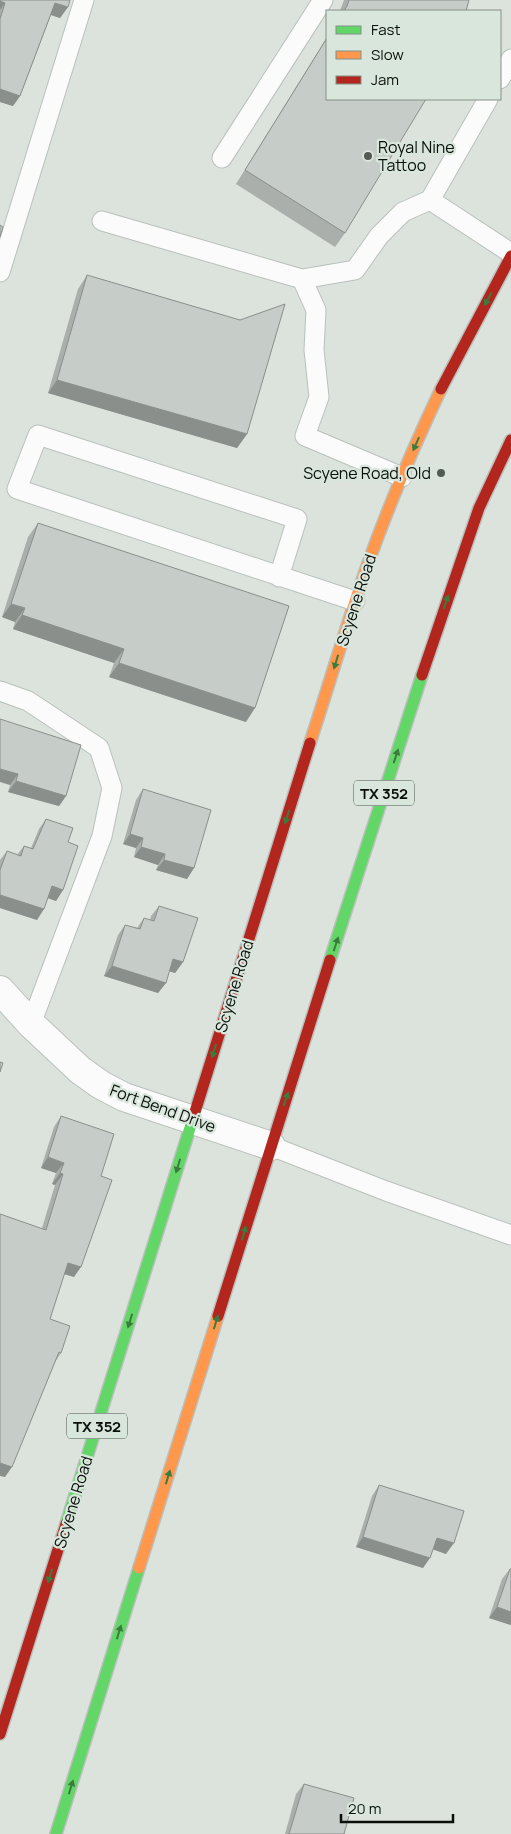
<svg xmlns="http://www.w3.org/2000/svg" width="511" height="1834" viewBox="0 0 511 1834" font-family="Manrope,sans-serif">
<rect width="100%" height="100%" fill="#dce3dd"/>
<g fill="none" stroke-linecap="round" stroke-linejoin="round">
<g stroke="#bac0bb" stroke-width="21">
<path id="lane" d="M 500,79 L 511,59
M 222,158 L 323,0
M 430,200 L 488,99
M 102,221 L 302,279 L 316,310 L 314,350 L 319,397 L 305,436 L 402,477
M 0,272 L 84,0
M 302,279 L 355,270 L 379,236 L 403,212 L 430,200 L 511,253
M 279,577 L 297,519 L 38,435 L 17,489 L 355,601
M 0,691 L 28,701 L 99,748 L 112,788 L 102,836 L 31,1024
M 271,1146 L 386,1191 L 511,1235"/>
</g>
<g stroke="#bac0bb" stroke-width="30">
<path id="street" d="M 0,990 L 31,1024 L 80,1070 L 101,1085 L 124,1097 L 271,1146"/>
</g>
<g stroke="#bac0bb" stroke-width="14">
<path id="fast" d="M 330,960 L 422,675
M 66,1524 L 195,1112
M 56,1834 L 139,1568"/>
</g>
<g stroke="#bac0bb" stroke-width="14">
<path id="slow" d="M 310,743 C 329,685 346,626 366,569 C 388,507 413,448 441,389
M 139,1568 L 218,1316"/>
</g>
<g stroke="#bac0bb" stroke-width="14">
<path id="jam" d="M 441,389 L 511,256
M 422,675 L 479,508 L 511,440
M 195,1112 L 310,743
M 218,1316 L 330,960
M 0,1734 L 66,1524"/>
</g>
<use href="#lane" stroke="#fafbfa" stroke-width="19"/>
<use href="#street" stroke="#fafbfa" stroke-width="28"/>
<use href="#fast" stroke="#63d668" stroke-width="11"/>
<use href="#slow" stroke="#ff974d" stroke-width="11"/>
<use href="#jam" stroke="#b3261e" stroke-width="11"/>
</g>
<path fill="#aaafab" d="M 0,0 L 68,7 L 60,18 L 51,15 L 20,96 L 13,106 L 0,102 Z
M 344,0 L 469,0 L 466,11 L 340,11 Z
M 327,37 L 327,99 L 345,233 L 335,247 L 236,184 Z
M 87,275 L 247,434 L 237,448 L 48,393 L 78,289 Z
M 38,523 L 246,722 L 109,677 L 114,663 L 13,629 L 15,622 L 2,617 L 28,537 Z
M 0,719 L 66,796 L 59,806 L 8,792 L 10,785 Z
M 143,789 L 194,868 L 187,879 L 156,870 L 158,865 L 134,857 L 136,848 L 123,844 L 136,800 Z
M 46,819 L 68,842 L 63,890 L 56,901 L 48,898 L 37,920 L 0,908 L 0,860 L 7,851 L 17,855 L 24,846 L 31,848 L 39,829 Z
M 159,906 L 183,962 L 175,973 L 169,971 L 166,983 L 158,993 L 104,976 L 118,935 L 125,925 L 137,928 L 144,918 L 150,920 L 151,916 Z
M 61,1116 L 101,1176 L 74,1277 L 64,1274 L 50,1319 L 61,1353 L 55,1362 L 5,1477 L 42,1228 L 55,1185 L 52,1184 L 56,1173 L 41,1168 L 54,1127 Z
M 379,1485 L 446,1554 L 433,1549 L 423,1568 L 356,1547 L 372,1496 Z
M 510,1569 L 511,1625 L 489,1618 L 502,1579 Z
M 304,1784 L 344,1834 L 285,1834 L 296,1794 Z"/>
<path fill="#8b8f8b" d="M 0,1 L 5,3 L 0,10 Z
M 55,3 L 68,7 L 60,18 L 48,14 Z
M 0,89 L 20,96 L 13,106 L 0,102 Z
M 57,380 L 247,434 L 237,448 L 48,393 Z
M 11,604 L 25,608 L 15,622 L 2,617 Z
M 22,615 L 124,649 L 114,663 L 13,629 Z
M 119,663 L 255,708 L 246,722 L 109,677 Z
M 0,769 L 18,774 L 10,785 L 0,782 Z
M 16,781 L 66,796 L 59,806 L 8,792 Z
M 130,834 L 143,838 L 136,848 L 123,844 Z
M 141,847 L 165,854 L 158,865 L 134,857 Z
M 164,860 L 194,868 L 187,879 L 156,870 Z
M 52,886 L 63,890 L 56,901 L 45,897 Z
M 0,895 L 44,909 L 37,920 L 0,908 Z
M 173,959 L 183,962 L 175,973 L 165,970 Z
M 112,966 L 166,983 L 158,993 L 104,976 Z
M 48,1157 L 64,1163 L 56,1173 L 41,1168 Z
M 60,1173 L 63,1174 L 55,1185 L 52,1184 Z
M 68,1263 L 81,1267 L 74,1277 L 61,1273 Z
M 0,1463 L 12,1467 L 5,1477 L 0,1476 Z
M 363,1537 L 430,1558 L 423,1568 L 356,1547 Z
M 437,1538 L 454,1543 L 446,1554 L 429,1548 Z
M 497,1607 L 511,1612 L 511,1625 L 489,1618 Z"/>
<path fill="#c6ccc7" stroke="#8b8f8b" d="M 0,0 L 70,0 L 68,7 L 55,3 L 20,96 L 0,89 L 0,19 L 5,3 L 0,1 Z
M 349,0 L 469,0 L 466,11 L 344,11 L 347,6 Z
M 327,38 L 327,99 L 426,99 L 345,233 L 245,170 Z
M 0,225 L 3,227 L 0,237 Z
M 87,275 L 240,320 L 285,304 L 247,434 L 57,380 Z
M 38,523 L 289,606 L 255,708 L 119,663 L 124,649 L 22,615 L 25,608 L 11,604 Z
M 0,719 L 81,745 L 66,796 L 16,781 L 18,774 L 0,769 Z
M 143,789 L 211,810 L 194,868 L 164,860 L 165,854 L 141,847 L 143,838 L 130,834 Z
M 46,819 L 73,828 L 68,842 L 78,846 L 63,890 L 52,886 L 44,909 L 0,895 L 0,870 L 7,851 L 21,856 L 24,846 L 33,849 Z
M 159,906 L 198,918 L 183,962 L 173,959 L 166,983 L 112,966 L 125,925 L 140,929 L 144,918 L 154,921 Z
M 0,1062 L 3,1063 L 0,1072 Z
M 61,1116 L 114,1134 L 101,1176 L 112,1180 L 81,1267 L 68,1263 L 50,1319 L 70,1326 L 61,1353 L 59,1352 L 12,1467 L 0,1463 L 0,1214 L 46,1230 L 63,1174 L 60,1173 L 64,1163 L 48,1157 Z
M 379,1485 L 464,1511 L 454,1543 L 437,1538 L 430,1558 L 363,1537 Z
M 510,1569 L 511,1569 L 511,1612 L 497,1607 Z
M 304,1784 L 354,1798 L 344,1834 L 289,1834 Z"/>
<defs><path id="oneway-solid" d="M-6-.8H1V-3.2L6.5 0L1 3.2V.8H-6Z" transform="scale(1.25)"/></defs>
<g fill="#3b7c3e">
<use href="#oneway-solid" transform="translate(488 299) rotate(118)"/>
<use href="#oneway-solid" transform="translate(416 444) rotate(114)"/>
<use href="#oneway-solid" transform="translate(446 602) rotate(-71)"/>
<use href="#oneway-solid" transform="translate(336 662) rotate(107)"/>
<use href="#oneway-solid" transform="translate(396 756) rotate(-72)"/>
<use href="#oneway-solid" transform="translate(287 817) rotate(107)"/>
<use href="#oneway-solid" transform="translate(336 944) rotate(-72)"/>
<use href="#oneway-solid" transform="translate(214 1051) rotate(107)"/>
<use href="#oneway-solid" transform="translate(286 1099) rotate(-72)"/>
<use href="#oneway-solid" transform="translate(178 1166) rotate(107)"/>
<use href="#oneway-solid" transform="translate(244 1233) rotate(-73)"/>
<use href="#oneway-solid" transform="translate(130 1321) rotate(107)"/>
<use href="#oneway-solid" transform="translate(216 1322) rotate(-73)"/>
<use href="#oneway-solid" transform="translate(168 1477) rotate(-73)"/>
<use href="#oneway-solid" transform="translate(50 1576) rotate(107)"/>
<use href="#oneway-solid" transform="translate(119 1632) rotate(-73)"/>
<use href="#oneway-solid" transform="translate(71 1787) rotate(-73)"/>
</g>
<g fill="#545954" stroke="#d9e6dc" stroke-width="2">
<circle cx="368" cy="156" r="5"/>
<circle cx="441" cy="473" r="5"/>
</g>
<g text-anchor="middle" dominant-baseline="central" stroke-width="4.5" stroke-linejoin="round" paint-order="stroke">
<g fill="#d9e6dc" stroke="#48504a" stroke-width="1">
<rect x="354" y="780.5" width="60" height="25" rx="4"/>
<rect x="67" y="1413.5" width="60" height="25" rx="4"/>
</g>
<g font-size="15" font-weight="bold" fill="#0a0f0b">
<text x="384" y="793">TX 352</text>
<text x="97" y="1426">TX 352</text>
</g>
<g font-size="16" fill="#0a0f0b" stroke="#d9e6dc" text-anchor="start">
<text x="378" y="147">Royal Nine<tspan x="378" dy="18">Tattoo</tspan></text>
<text x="431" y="473" text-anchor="end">Scyene Road, Old</text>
</g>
<g font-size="16" fill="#0a0f0b" stroke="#d9e6dc">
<text transform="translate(356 600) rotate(-72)">Scyene Road</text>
<text transform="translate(234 986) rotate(-73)">Scyene Road</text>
<text transform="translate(163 1108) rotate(20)">Fort Bend Drive</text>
<text transform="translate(73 1502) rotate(-73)">Scyene Road</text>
</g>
</g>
<rect x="326" y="10" width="175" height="90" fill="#d9e6dc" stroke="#869088"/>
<rect x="336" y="26" width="25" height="8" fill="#63d668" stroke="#869088"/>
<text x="371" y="35" font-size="15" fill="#0a0f0b">Fast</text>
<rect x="336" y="51" width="25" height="8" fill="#ff974d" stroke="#869088"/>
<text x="371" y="60" font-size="15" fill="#0a0f0b">Slow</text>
<rect x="336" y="76" width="25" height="8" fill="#b3261e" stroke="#869088"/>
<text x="371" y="85" font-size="15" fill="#0a0f0b">Jam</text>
<path d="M341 1814v8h112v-8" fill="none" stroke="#0a0f0b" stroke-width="2.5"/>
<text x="348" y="1814" font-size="15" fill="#0a0f0b" stroke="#d9e6dc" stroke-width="4" paint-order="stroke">20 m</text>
</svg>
